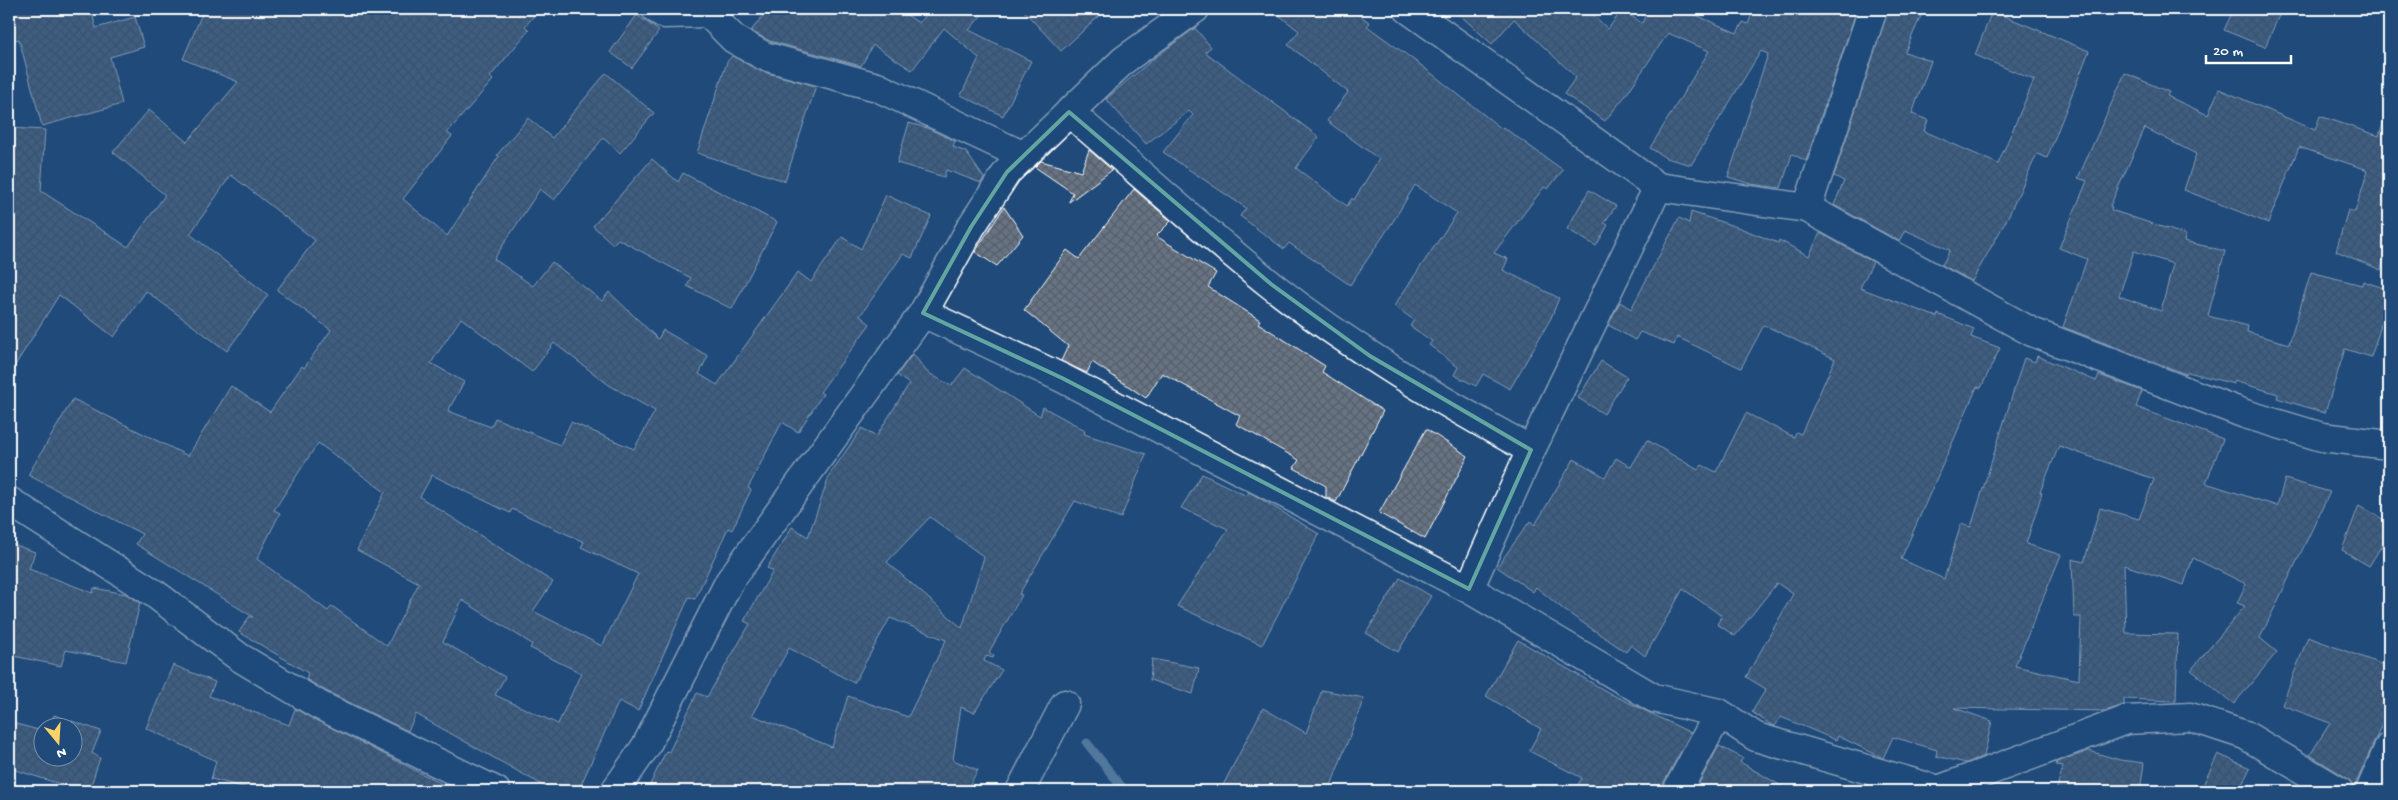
<svg xmlns="http://www.w3.org/2000/svg" width="2398" height="800" viewBox="0 0 2398 800" font-family="'Gochi Hand',sans-serif">
<defs>
<pattern id="building-cross-hatch" width="8" height="8" patternUnits="userSpaceOnUse" patternTransform="scale(1.25)"><rect width="8" height="8" fill="#667385"/><path d="M0 0l8 8M0 8l8-8" fill="none" stroke="#585e66"/></pattern>
</defs>
<rect width="100%" height="100%" fill="#1f4a7a"/>
<filter id="ink" filterUnits="userSpaceOnUse"><feTurbulence type="fractalNoise" baseFrequency=".02" numOctaves="2"/><feDisplacementMap in="SourceGraphic" scale="10" xChannelSelector="R" yChannelSelector="G"/><feConvolveMatrix kernelMatrix="1 2 1 2 8 2 1 2 1" color-interpolation-filters="sRGB"/></filter>
<g filter="url(#ink)">
<g fill="none" stroke-linecap="round" stroke-linejoin="round">
<path stroke="#8eadc5" stroke-width="9" d="M 1087,743 L 1125,791"/>
</g>
<path fill="url(#building-cross-hatch)" stroke="#fff" fill-rule="evenodd" d="M 9,9 L 91,9 L 96,28 L 135,17 L 144,47 L 110,57 L 122,104 L 42,126 L 19,39 L 12,41 L 9,26 Z
M 204,9 L 540,9 L 525,26 L 529,30 L 490,77 L 493,80 L 447,133 L 452,136 L 403,199 L 447,236 L 499,156 L 497,155 L 528,118 L 552,138 L 606,73 L 654,113 L 620,153 L 603,138 L 554,200 L 540,189 L 494,259 L 533,286 L 552,262 L 602,301 L 609,292 L 658,339 L 663,330 L 708,356 L 699,374 L 717,385 L 798,272 L 811,282 L 842,237 L 861,249 L 886,195 L 931,216 L 912,258 L 903,254 L 860,316 L 870,324 L 820,392 L 823,394 L 798,432 L 782,422 L 748,488 L 751,490 L 732,530 L 728,528 L 695,599 L 689,597 L 638,711 L 619,701 L 578,791 L 553,791 L 416,714 L 408,731 L 326,691 L 306,679 L 308,673 L 239,632 L 249,617 L 253,617 L 136,544 L 142,534 L 28,475 L 73,399 L 188,456 L 231,386 L 270,412 L 302,366 L 304,368 L 331,330 L 277,290 L 315,240 L 231,175 L 190,234 L 268,295 L 227,351 L 146,291 L 114,337 L 59,295 L 9,375 L 9,128 L 45,130 L 41,191 L 128,247 L 165,195 L 113,152 L 149,110 L 187,142 L 238,82 L 183,59 ZM 461,318 L 532,372 L 554,343 L 609,385 L 655,411 L 634,449 L 571,422 L 560,445 L 495,418 L 491,427 L 448,411 L 464,382 L 431,363 ZM 318,443 L 385,492 L 357,550 L 419,583 L 387,646 L 332,606 L 328,611 L 257,559 L 280,513 L 274,510 ZM 432,475 L 510,513 L 512,509 L 584,542 L 581,547 L 638,574 L 602,646 L 533,611 L 553,582 L 420,497 ZM 462,600 L 532,644 L 530,648 L 581,673 L 558,724 L 495,695 L 505,677 L 443,642 Z
M 768,9 L 898,9 L 919,23 L 928,13 L 923,9 L 987,9 L 969,30 L 1031,61 L 1003,116 L 961,95 L 979,58 L 944,28 L 912,70 L 873,45 L 861,66 L 770,41 L 751,31 Z
M 1022,9 L 1107,9 L 1061,51 Z
M 1271,9 L 1352,9 L 1370,23 L 1367,26 L 1422,66 L 1502,129 L 1503,127 L 1563,170 L 1548,189 L 1544,187 L 1494,253 L 1508,259 L 1503,270 L 1559,298 L 1551,318 L 1510,389 L 1483,374 L 1476,386 L 1454,375 L 1458,367 L 1429,345 L 1432,341 L 1410,326 L 1414,320 L 1394,306 L 1457,213 L 1415,185 L 1394,220 L 1350,285 L 1289,243 L 1284,249 L 1240,216 L 1246,208 L 1163,152 L 1193,115 L 1189,111 L 1146,144 L 1106,99 L 1153,59 L 1195,28 L 1211,47 L 1205,52 L 1319,137 L 1296,168 L 1347,206 L 1352,198 L 1354,200 L 1379,159 L 1327,121 L 1348,92 L 1288,45 L 1299,31 Z
M 1453,9 L 1587,9 L 1608,29 L 1622,10 L 1642,23 L 1648,9 L 1682,9 L 1737,33 L 1743,22 L 1748,24 L 1754,9 L 1857,9 L 1806,161 L 1792,154 L 1781,188 L 1751,184 L 1728,177 L 1768,54 L 1761,51 L 1691,165 L 1666,158 L 1650,148 L 1709,51 L 1668,33 L 1626,95 L 1605,121 L 1564,94 L 1576,77 L 1514,19 L 1492,44 Z
M 1888,9 L 1924,9 L 1905,52 L 1931,61 L 1912,114 L 1928,120 L 1924,131 L 1998,164 L 2034,80 L 1975,55 L 1992,11 L 2089,51 L 2047,158 L 2037,154 L 2007,219 L 1972,281 L 1942,265 L 1950,250 L 1905,230 L 1899,241 L 1834,205 L 1844,181 L 1834,176 Z
M 2234,9 L 2282,9 L 2265,47 L 2224,30 Z
M 637,15 L 659,31 L 632,68 L 610,52 Z
M 732,56 L 760,71 L 816,86 L 785,181 L 697,153 L 727,62 Z
M 2125,73 L 2169,92 L 2167,96 L 2208,115 L 2219,89 L 2315,130 L 2320,116 L 2379,136 L 2384,120 L 2389,121 L 2389,240 L 2381,270 L 2336,251 L 2348,210 L 2355,212 L 2368,170 L 2299,147 L 2268,223 L 2184,190 L 2196,154 L 2145,128 L 2110,206 L 2112,207 L 2111,210 L 2186,235 L 2184,241 L 2225,251 L 2208,316 L 2248,326 L 2247,332 L 2289,344 L 2311,272 L 2362,285 L 2363,281 L 2389,290 L 2389,300 L 2371,357 L 2345,349 L 2325,413 L 2277,398 L 2278,394 L 2234,381 L 2234,384 L 2188,372 L 2186,374 L 2063,327 L 2087,259 L 2059,248 L 2087,181 L 2078,178 ZM 2134,251 L 2173,264 L 2161,311 L 2119,296 Z
M 909,123 L 927,128 L 955,141 L 953,147 L 966,152 L 984,178 L 981,183 L 946,170 L 944,177 L 897,163 Z
M 1089,150 L 1112,170 L 1069,202 L 1073,193 L 1035,167 L 1041,161 L 1081,172 Z
M 652,159 L 678,182 L 683,173 L 777,222 L 732,309 L 687,286 L 691,278 L 618,239 L 613,244 L 593,226 Z
M 1134,189 L 1171,221 L 1156,236 L 1216,273 L 1208,287 L 1260,320 L 1258,323 L 1325,366 L 1322,372 L 1383,411 L 1336,502 L 1326,497 L 1326,486 L 1294,468 L 1299,460 L 1236,424 L 1240,416 L 1162,373 L 1146,398 L 1092,362 L 1087,373 L 1061,361 L 1068,346 L 1024,310 L 1067,250 L 1079,259 Z
M 1589,190 L 1616,206 L 1604,223 L 1608,225 L 1596,246 L 1567,229 Z
M 1004,207 L 1023,235 L 997,266 L 975,252 Z
M 1691,212 L 1740,228 L 1778,243 L 1779,240 L 1809,256 L 1820,233 L 1873,262 L 1860,288 L 1937,317 L 1938,314 L 1974,329 L 1971,337 L 2000,348 L 1981,388 L 1977,387 L 1901,559 L 1944,579 L 1961,524 L 1971,527 L 2024,358 L 2035,362 L 2037,356 L 2096,381 L 2099,375 L 2142,391 L 2136,407 L 2223,439 L 2206,483 L 2277,506 L 2285,479 L 2330,492 L 2260,638 L 2277,652 L 2234,704 L 2191,670 L 2245,606 L 2237,603 L 2246,584 L 2193,558 L 2184,585 L 2124,565 L 2126,633 L 2178,634 L 2176,701 L 2124,699 L 2124,705 L 2105,711 L 1954,708 L 1992,721 L 1984,756 L 1966,763 L 1936,756 L 1937,750 L 1893,737 L 1883,758 L 1838,736 L 1836,740 L 1781,717 L 1775,726 L 1771,725 L 1752,712 L 1766,689 L 1746,677 L 1793,594 L 1777,583 L 1735,636 L 1717,624 L 1722,616 L 1683,589 L 1645,656 L 1631,645 L 1626,652 L 1564,610 L 1536,587 L 1533,592 L 1497,567 L 1530,521 L 1535,525 L 1574,459 L 1605,477 L 1616,458 L 1631,467 L 1647,440 L 1698,470 L 1702,465 L 1716,472 L 1746,413 L 1794,437 L 1796,432 L 1801,434 L 1835,359 L 1764,325 L 1741,368 L 1677,337 L 1674,345 L 1640,332 L 1635,340 L 1608,325 L 1620,302 L 1631,309 L 1679,218 L 1689,223 ZM 2059,446 L 2154,479 L 2139,519 L 2100,508 L 2084,562 L 2072,559 L 2074,617 L 2081,617 L 2079,680 L 2015,666 L 2061,555 L 2026,544 L 2042,493 L 2040,492 Z
M 913,354 L 927,372 L 951,386 L 965,368 L 1040,416 L 1043,407 L 1085,430 L 1084,434 L 1146,454 L 1121,518 L 1075,501 L 1019,594 L 1022,595 L 989,652 L 994,656 L 993,658 L 986,656 L 984,661 L 1002,670 L 974,713 L 961,707 L 953,760 L 978,770 L 966,791 L 647,791 L 666,751 L 669,752 L 697,693 L 707,697 L 750,624 L 744,621 L 773,571 L 767,568 L 792,527 L 808,537 L 830,474 L 862,428 L 876,437 L 909,384 L 897,375 ZM 930,517 L 984,557 L 962,628 L 887,562 ZM 890,618 L 946,640 L 908,717 L 848,696 L 832,747 L 752,715 L 789,648 L 854,683 Z
M 1601,361 L 1627,377 L 1604,414 L 1578,398 Z
M 1426,429 L 1468,456 L 1425,539 L 1379,513 Z
M 1202,474 L 1247,496 L 1249,492 L 1319,534 L 1262,645 L 1177,606 L 1228,529 L 1181,508 Z
M 2359,505 L 2389,523 L 2389,534 L 2369,566 L 2342,550 Z
M 9,543 L 35,552 L 29,569 L 93,593 L 94,588 L 126,594 L 140,603 L 126,662 L 66,650 L 61,666 L 9,655 Z
M 1400,578 L 1431,596 L 1398,652 L 1366,633 Z
M 2308,637 L 2389,667 L 2389,708 L 2354,788 L 2347,778 L 2310,755 L 2330,723 L 2282,705 Z
M 1518,640 L 1611,694 L 1691,733 L 1663,784 L 1661,791 L 1574,791 L 1582,778 L 1529,751 L 1541,729 L 1486,696 Z
M 1152,659 L 1199,668 L 1193,694 L 1150,680 Z
M 173,665 L 215,682 L 209,696 L 289,725 L 295,709 L 456,791 L 259,791 L 211,779 L 216,761 L 146,728 Z
M 1322,690 L 1364,698 L 1329,791 L 1220,791 L 1263,708 L 1306,733 Z
M 54,715 L 101,731 L 92,753 L 100,758 L 89,791 L 82,791 L 9,768 L 9,722 L 42,731 L 42,758 L 72,758 L 72,728 L 50,728 Z
M 1719,746 L 1743,758 L 1740,762 L 1790,791 L 1695,791 Z
M 2089,751 L 2120,760 L 2144,763 L 2140,791 L 2056,791 L 2063,766 L 2056,765 L 2057,762 Z
M 2218,754 L 2250,768 L 2239,791 L 2200,791 Z"/>
<g fill="none" stroke-linecap="round" stroke-linejoin="round">
<g stroke="#fff" stroke-width="31">
<path id="street" d="M 656,9 L 664,14 L 708,13 L 710,9
M 1408,9 L 1658,187 L 1807,208 L 2032,332 L 2245,414 L 2322,437 L 2389,445
M 708,13 L 734,39 L 764,56 L 877,87 L 1024,156
M 1069,112 C 1136,169 1201,229 1270,284 C 1351,348 1441,401 1531,450
M 1807,208 L 1873,9
M 923,313 L 1062,378 L 1469,589 L 1654,698 L 1719,713 L 1756,737 L 1938,790 L 2126,720 L 2190,717 L 2245,735 L 2339,791
M 9,501 L 155,594 L 239,657 L 319,705 L 496,791
M 1469,589 L 1531,450 L 1658,187
M 615,791 L 646,746 L 729,582 L 923,313 L 971,227 L 1007,172 L 1124,60 L 1195,9
M 1020,791 L 1065,704
M 1677,791 L 1719,713
M 2370,791 L 2389,747"/>
</g>
<use href="#street" stroke="#1f4a7a" stroke-width="28"/>
</g>
</g>
<path d="M0 0H2398V800H0ZM 1069,112 L 1271,284 L 1370,356 L 1531,450 L 1469,589 L 1062,378 L 923,313 L 971,227 L 1007,172 Z" fill="#1f4a7a" fill-opacity=".55" fill-rule="evenodd"/>
<path fill="none" stroke="#63a6a1" stroke-width="4" stroke-linejoin="round" d="M 1069,112 L 1271,284 L 1370,356 L 1531,450 L 1469,589 L 1062,378 L 923,313 L 971,227 L 1007,172 Z"/>
<rect width="2398" height="800" fill="none" stroke="#1f4a7a" stroke-width="30"/>
<rect x="15" y="15" width="2368" height="770" fill="none" stroke="#fff" stroke-width="2" filter="url(#ink)"/>
<g transform="translate(58 742) rotate(162)"><circle r="24" fill="#1f4a7a" stroke="#7992af"/>
<path d="M0-4L9 19L0 12L-9 19Z" fill="#ffd166"/>
<text y="-8" font-size="14" font-weight="bold" text-anchor="middle" fill="#ffffff">N</text>
</g>
<path d="M2206 55v8h85v-8" fill="none" stroke="#ffffff" stroke-width="2.5"/>
<text x="2213" y="55" font-size="15" fill="#ffffff" stroke="#1f4a7a" stroke-width="4" paint-order="stroke">20 m</text>
</svg>
